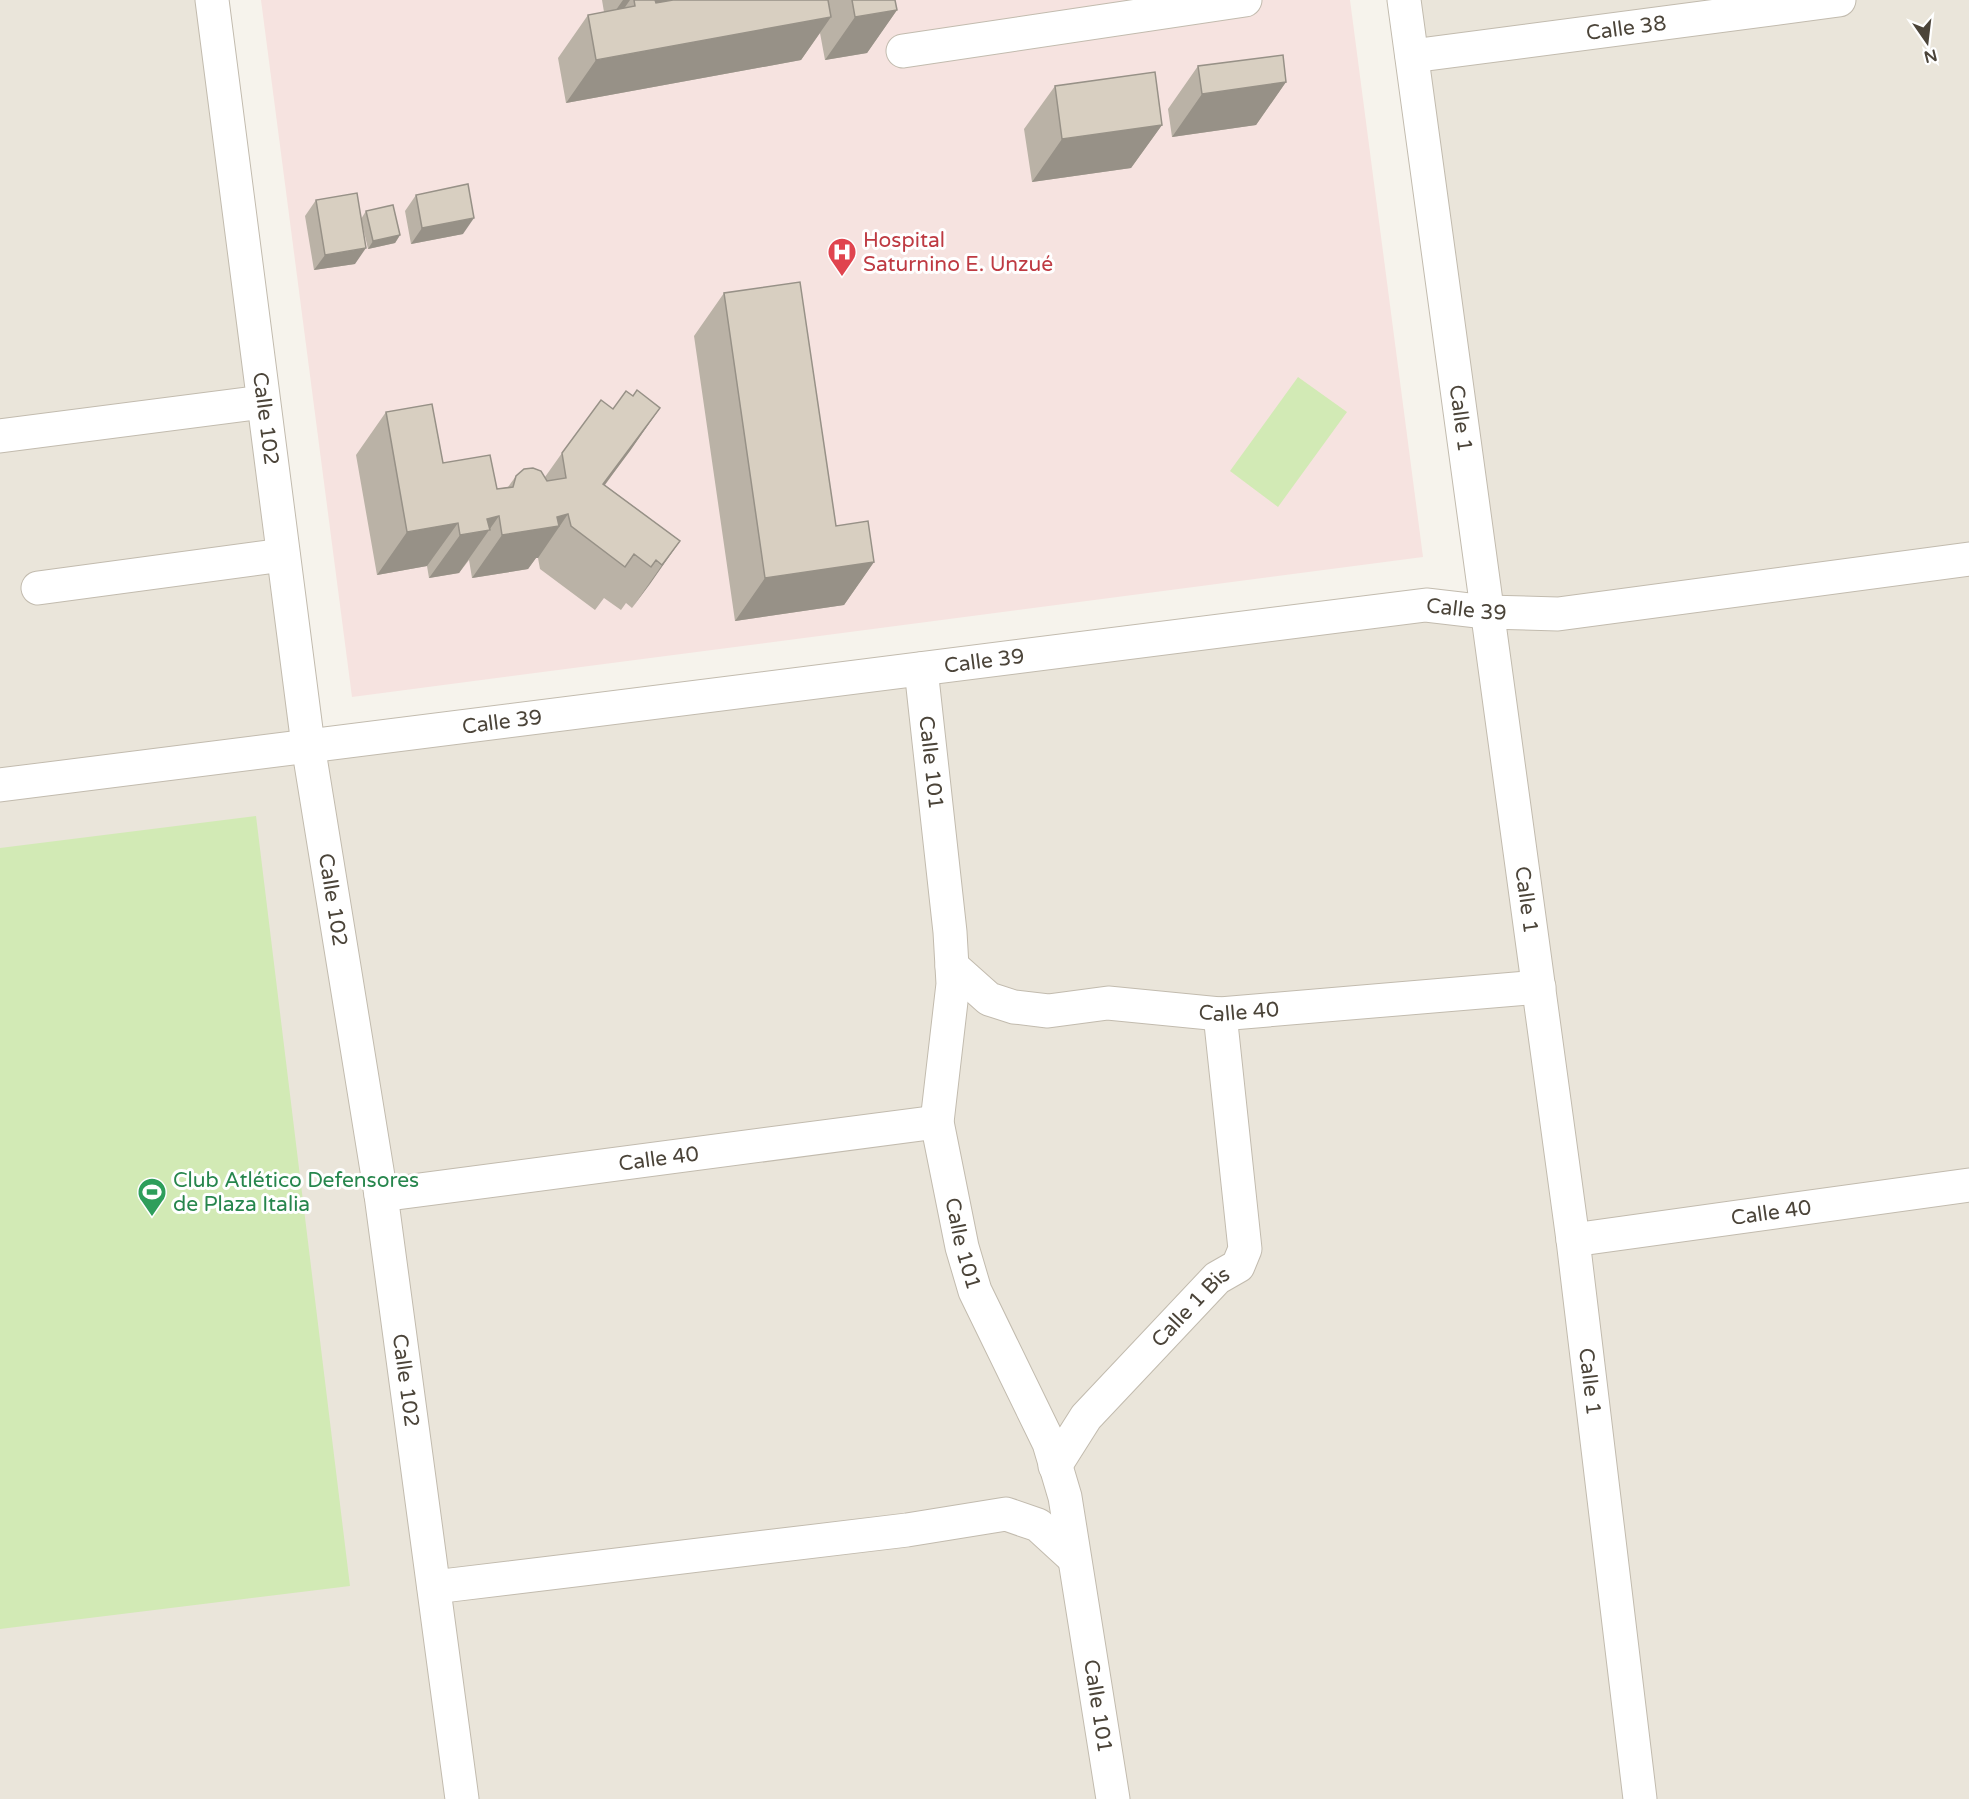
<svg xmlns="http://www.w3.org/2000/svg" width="1969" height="1799" viewBox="0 0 1969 1799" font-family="'Varela Round',sans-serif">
<rect width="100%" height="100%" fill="#f6f3ec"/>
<path fill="#eae5da" d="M 0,0 L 212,0 L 308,745 L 1486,612 L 1404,0 L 1969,0 L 1969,1799 L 0,1799 Z"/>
<path fill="#f6e3e0" d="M 261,0 L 1350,0 L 1423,557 L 352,697 Z"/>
<path fill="#d2eab5" d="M 1298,377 L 1347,412 L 1278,507 L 1230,471 Z
M 256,816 L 350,1586 L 0,1629 L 0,848 Z"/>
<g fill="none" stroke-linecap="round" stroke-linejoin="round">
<g stroke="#c2bbae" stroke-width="35">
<g id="minor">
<path id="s1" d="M 212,0 L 308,745 L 381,1195 L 462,1799"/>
<path id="s2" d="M 1404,0 L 1573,1240 L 1640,1799"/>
<path d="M 903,51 L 1245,0"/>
<path id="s3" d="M 1412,56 L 1839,0"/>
<path d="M 0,436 L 263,402"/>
<path d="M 38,588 L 283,555"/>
<path id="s4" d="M 921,669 L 950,932 L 953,984 L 937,1122 L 962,1247 L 975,1291 L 1049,1443 L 1065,1497 L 1113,1799"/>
<path id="s5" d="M 0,785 L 1426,605 L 1486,612 L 1558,614 L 1969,559"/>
<path id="s6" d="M 952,966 L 989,999 L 1014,1007 L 1048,1011 L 1108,1003 L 1220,1014 L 1539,987"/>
<path id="s7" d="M 381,1195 L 937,1122"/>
<path id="s8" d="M 1573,1240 L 1969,1185"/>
<path id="s9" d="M 1055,1466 L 1086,1417 L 1217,1278 L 1238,1266 L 1245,1249 L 1220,1014"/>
<path d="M 434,1587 L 907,1530 L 1006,1514 L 1038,1525 L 1074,1558"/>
</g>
</g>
<use href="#minor" stroke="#fff" stroke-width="33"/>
</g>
<path fill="#bab2a6" d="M 602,0 L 895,0 L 897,10 L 867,53 L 825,60 L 820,33 L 801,60 L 566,103 L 558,58 L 588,15 L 604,12 Z
M 1198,66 L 1286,82 L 1256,125 L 1172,137 L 1168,109 Z
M 1055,86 L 1162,125 L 1131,168 L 1032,182 L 1024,129 Z
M 416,195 L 463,234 L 411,244 L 405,211 Z
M 316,200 L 355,264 L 314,270 L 305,216 Z
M 366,211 L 400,235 L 395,243 L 368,249 L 361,219 Z
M 724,293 L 836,526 L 874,562 L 844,605 L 735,621 L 694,336 Z
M 633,396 L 660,408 L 605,485 L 680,541 L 632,608 L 626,603 L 621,610 L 604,598 L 595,610 L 540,569 L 538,558 L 536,558 L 528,569 L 472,578 L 469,560 L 459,573 L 429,578 L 427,566 L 377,575 L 356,455 L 386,412 L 443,463 L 497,489 L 508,487 L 516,476 L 545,477 L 562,453 L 613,409 Z"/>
<path fill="#979187" d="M 623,0 L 630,0 L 614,23 L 606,24 Z
M 634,0 L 699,0 L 635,6 Z
M 897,10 L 867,53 L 825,60 L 855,17 Z
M 831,17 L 801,60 L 566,103 L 596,60 Z
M 1286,82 L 1256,125 L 1172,137 L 1202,94 Z
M 1162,125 L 1131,168 L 1032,182 L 1062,139 Z
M 474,218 L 463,234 L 411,244 L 422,228 Z
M 400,235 L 395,243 L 368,249 L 373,241 Z
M 366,248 L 355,264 L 314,270 L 325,255 Z
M 660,408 L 630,451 L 573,527 L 603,484 Z
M 568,514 L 538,558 L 536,558 L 528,569 L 472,578 L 502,535 L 557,517 Z
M 499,516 L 459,573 L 429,578 L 460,535 L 487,519 Z
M 458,523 L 427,566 L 377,575 L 407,532 Z
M 680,541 L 650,584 L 632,608 L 662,565 Z
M 874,562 L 844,605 L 735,621 L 765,578 Z"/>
<path fill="#d8cfc1" stroke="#979187" stroke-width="1.5" d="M 634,0 L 655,0 L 656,3 L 673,0 L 828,0 L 831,17 L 596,60 L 588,15 L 635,6 Z
M 852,0 L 895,0 L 897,10 L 855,17 Z
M 1283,55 L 1286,82 L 1202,94 L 1198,66 Z
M 1155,72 L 1162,125 L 1062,139 L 1055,86 Z
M 468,184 L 474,218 L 422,228 L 416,195 Z
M 357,193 L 366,248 L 325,255 L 316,200 Z
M 393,205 L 400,235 L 373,241 L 366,211 Z
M 800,282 L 836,526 L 868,521 L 874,562 L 765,578 L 724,293 Z
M 637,390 L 660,408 L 603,484 L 680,541 L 662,565 L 656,560 L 651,567 L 634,554 L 625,567 L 571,526 L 568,514 L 557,517 L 559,526 L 502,535 L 499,516 L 487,519 L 490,530 L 460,535 L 458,523 L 407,532 L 386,412 L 432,404 L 443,463 L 490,455 L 497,489 L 513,487 L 516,476 L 524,469 L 533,468 L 541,471 L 547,481 L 566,478 L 562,453 L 601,400 L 613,409 L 626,391 L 633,396 Z"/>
<defs>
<g id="hospital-pin" transform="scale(1.5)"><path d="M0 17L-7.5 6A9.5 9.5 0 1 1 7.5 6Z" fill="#e0444e" stroke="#fff"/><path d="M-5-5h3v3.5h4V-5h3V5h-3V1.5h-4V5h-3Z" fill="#fff"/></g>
<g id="stadium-pin" transform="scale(1.5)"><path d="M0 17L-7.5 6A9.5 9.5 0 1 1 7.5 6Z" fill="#2e9e5b" stroke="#fff"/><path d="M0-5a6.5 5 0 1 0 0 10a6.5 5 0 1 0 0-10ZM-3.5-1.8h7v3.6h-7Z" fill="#fff"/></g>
</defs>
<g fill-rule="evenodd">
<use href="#hospital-pin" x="842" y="252"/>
<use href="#stadium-pin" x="152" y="1192"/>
</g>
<g text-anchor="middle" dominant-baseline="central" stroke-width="6" stroke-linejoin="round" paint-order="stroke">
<g font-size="21" fill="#4b4439" stroke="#fff">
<text stroke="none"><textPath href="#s3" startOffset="216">Calle 38</textPath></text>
<text stroke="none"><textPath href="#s2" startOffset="422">Calle 1</textPath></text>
<text stroke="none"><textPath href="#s1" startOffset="422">Calle 102</textPath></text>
<text stroke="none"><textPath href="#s5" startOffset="1478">Calle 39</textPath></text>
<text stroke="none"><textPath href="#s5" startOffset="992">Calle 39</textPath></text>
<text stroke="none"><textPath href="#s5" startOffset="506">Calle 39</textPath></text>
<text stroke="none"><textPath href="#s4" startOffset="94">Calle 101</textPath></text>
<text stroke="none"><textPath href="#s2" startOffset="908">Calle 1</textPath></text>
<text stroke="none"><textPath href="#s1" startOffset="908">Calle 102</textPath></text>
<text stroke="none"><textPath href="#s6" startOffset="302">Calle 40</textPath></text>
<text stroke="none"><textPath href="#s7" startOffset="280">Calle 40</textPath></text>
<text stroke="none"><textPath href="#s8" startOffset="200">Calle 40</textPath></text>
<text stroke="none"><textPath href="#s4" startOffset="580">Calle 101</textPath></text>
<text stroke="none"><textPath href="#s9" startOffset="210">Calle 1 Bis</textPath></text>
<text stroke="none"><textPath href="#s1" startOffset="1394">Calle 102</textPath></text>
<text stroke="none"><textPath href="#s2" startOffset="1394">Calle 1</textPath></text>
<text stroke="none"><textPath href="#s4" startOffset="1066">Calle 101</textPath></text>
</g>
<g font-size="21" fill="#be3a42" stroke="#fff" text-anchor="start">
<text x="863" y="240">Hospital<tspan x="863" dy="24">Saturnino E. Unzué</tspan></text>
</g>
<g font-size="21" fill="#27864d" stroke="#fff" text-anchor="start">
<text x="173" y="1180">Club Atlético Defensores<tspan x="173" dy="24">de Plaza Italia</tspan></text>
</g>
</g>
<g transform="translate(1927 42) rotate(166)" stroke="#ffffff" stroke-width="4.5" paint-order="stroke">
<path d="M0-4.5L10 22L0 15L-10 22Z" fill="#4b4439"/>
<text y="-9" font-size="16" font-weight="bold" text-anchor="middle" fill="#4b4439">N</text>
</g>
</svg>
